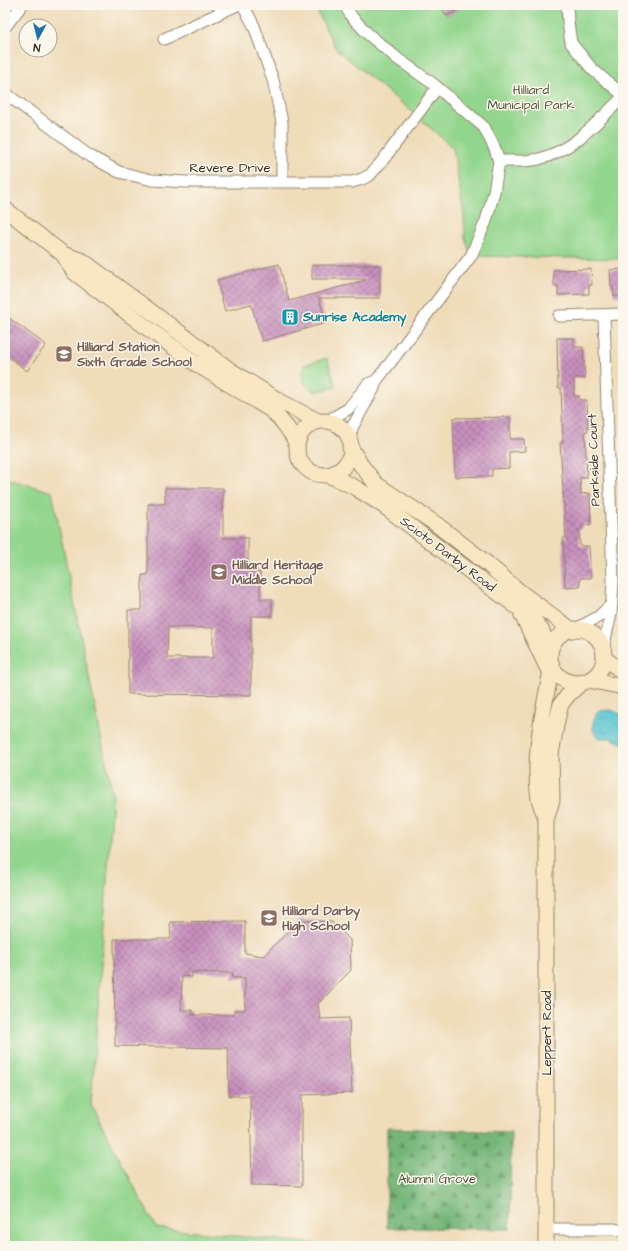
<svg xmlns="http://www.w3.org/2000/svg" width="628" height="1251" viewBox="0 0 628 1251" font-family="'Architects Daughter',sans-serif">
<defs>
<pattern id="forest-firs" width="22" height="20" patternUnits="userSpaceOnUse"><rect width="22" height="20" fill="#75b678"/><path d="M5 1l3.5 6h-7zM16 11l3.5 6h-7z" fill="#619462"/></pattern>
<pattern id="water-ripples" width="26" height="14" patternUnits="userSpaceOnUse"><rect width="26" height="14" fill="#59c5d0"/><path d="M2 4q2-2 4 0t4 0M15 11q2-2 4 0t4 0" fill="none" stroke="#4ea9b2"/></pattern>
<pattern id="building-cross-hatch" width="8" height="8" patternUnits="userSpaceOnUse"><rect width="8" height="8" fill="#c790be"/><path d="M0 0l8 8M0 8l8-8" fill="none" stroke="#a3769a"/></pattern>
</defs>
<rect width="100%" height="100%" fill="#fbf7ec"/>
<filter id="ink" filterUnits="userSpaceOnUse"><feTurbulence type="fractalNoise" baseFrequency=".025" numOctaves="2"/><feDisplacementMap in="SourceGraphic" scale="8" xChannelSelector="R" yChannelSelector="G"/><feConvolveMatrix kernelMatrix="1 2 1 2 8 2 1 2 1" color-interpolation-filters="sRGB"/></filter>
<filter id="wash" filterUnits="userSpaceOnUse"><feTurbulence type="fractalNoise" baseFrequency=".012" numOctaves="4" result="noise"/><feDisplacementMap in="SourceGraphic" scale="16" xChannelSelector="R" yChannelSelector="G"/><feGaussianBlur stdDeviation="0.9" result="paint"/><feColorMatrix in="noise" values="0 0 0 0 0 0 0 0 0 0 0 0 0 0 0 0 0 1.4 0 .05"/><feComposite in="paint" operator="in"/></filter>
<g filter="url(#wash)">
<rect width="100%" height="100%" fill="#efdcb9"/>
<path fill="url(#forest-firs)" stroke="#58704b" d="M 387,1128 L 511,1132 L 510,1229 L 387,1228 Z"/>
<path fill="#92d58d" stroke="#668056" d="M 314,5 L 623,5 L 623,259 L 471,256 L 465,237 L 464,216 L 453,148 L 416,115 L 336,49 Z
M 327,358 L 336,387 L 315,392 C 304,385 299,378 304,365 Z
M 5,478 L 52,492 L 113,797 L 91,1105 L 156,1228 L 338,1246 L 5,1246 Z"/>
<path fill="url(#water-ripples)" stroke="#4a7877" d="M 602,5 L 623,5 L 623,10 L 602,10 Z
M 611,710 L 623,715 L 623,744 L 610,738 L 598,738 C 589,727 593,722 598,711 Z"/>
<g id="blocks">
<path fill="url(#building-cross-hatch)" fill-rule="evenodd" d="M 441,5 L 468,5 L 446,16 Z
M 279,264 L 289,301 L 366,280 L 366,279 L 312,279 L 312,265 L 380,265 L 380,298 L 319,298 L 326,323 L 262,341 L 251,304 L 225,311 L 217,280 Z
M 591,269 L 592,285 L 589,285 L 589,294 L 558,295 L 558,286 L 554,286 L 553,270 Z
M 623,269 L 623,296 L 614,296 L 613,287 L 611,287 L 610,270 Z
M 5,315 L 46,345 L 27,371 L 5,354 Z
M 557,338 L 574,338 L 574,347 L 583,347 L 585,378 L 574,378 L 574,396 L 579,396 L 579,400 L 587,400 L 588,431 L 585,431 L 587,478 L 580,478 L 581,494 L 590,493 L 591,525 L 582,525 L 582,529 L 579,529 L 580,546 L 589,546 L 591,578 L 580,578 L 580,587 L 565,588 L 563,538 L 566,538 L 560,443 L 563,443 L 561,388 L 558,388 Z
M 510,417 L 510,439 L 524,439 L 525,451 L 509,452 L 509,468 L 492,469 L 492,476 L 455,477 L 453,418 Z
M 165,488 L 223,488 L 223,538 L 248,538 L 248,572 L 260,572 L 260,599 L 272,599 L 272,616 L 251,616 L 251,695 L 128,694 L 128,610 L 142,610 L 142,575 L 148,575 L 148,504 L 165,504 ZM 168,627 L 213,628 L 213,658 L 167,658 Z
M 300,920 L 332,922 L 350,940 L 351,970 L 318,1004 L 320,1019 L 349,1018 L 352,1093 L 302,1095 L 302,1186 L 252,1185 L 250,1096 L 229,1096 L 228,1048 L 115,1046 L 114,939 L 171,939 L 170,922 L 245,921 L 245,953 L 263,956 ZM 192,972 L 233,973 L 232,978 L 245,978 L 245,1010 L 234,1010 L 234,1015 L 192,1015 L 192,1010 L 181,1010 L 182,976 L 192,977 Z"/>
</g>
</g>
<g filter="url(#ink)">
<use href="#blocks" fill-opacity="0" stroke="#95836c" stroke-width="1"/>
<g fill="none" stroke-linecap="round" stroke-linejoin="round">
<g stroke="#95836c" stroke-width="13">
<path id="street" d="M 243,5 L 254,26 L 273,80 L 282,122 L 282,181
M 345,5 L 351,16 L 368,34 L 398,59 L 432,83 L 484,127 L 495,149 L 499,161 L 494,192 L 486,221 L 471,256 L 390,363 L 376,381 L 374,388 L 353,426 L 349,439
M 567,5 L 568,22 L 571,43 L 592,69 L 623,95
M 5,27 L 22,5
M 164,39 L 237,5
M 5,93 L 88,155 L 119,172 L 152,180 L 186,182 L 352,182 L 362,179 L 370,175 L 383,160 L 437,88
M 499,161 C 511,161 527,162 539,159 C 574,150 598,121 623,97
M 559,316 L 623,314
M 327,421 L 348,409 L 368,384 L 376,381
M 576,629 L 598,617 L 612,604
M 603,648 L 611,614 L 613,582 L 604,316
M 546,1229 L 615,1229 L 623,1231"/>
</g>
<g stroke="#95836c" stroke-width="17">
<path id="secondary" d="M 5,209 L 63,254 L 83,261 L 230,370 L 281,402 L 318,421
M 63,254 L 74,272 L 146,327 L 195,363 L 271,410 C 283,421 291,431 297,445
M297 448a27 27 0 1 1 54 0a27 27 0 1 1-54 0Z
M 350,447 L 361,465 L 376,484 L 436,524 L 485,562 L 520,592 L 572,630
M 327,475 L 338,479 L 356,488 L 384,506 L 493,589 L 520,609 L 530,614 L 542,631 L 550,652
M 522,615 L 547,667
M550 656a27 27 0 1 1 54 0a27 27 0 1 1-54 0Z
M 604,658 L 623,672
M 589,680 L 623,687
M 546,820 C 544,813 541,806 539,799 C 532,755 544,709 552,665
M 546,1246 L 546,820 L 552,800 L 551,755 L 557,720 L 561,704 L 568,695 L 581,683"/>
</g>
<use href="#street" stroke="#fff" stroke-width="11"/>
<use href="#secondary" stroke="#f9e7c3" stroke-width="15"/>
</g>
</g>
<defs>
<g id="building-square" transform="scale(0.9)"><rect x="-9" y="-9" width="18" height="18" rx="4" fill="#0f9aa8" stroke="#fbf7ec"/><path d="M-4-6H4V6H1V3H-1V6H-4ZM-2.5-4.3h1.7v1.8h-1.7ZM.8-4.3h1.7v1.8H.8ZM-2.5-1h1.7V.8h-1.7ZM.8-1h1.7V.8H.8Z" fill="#fff"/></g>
<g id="school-square" transform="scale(0.9)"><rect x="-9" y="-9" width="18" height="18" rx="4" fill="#8d6e63" stroke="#fbf7ec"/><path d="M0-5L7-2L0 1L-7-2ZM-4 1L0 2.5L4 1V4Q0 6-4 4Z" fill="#fff"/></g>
</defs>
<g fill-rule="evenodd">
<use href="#building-square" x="290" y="317"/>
<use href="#school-square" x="64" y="354"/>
<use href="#school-square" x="219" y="572"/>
<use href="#school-square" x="269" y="918"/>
</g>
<g text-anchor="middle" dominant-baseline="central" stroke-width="3" stroke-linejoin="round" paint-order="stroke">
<g font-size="13" fill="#51553a" stroke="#fbf7ec">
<text x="531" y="90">Hilliard<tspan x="531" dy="15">Municipal Park</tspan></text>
<text x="437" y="1179">Alumni Grove</text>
</g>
<g font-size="13" fill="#3b2a1e" stroke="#fbf7ec">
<text x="230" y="168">Revere Drive</text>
<text transform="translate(594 460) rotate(-92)">Parkside Court</text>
<text transform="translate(448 554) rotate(37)">Scioto Darby Road</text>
<text transform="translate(547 1033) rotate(-90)">Leppert Road</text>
</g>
<g font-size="13" font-weight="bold" fill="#0d838f" stroke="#fbf7ec" text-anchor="start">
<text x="303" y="317">Sunrise Academy</text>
</g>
<g font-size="13" font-weight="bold" fill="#785e54" stroke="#fbf7ec" text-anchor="start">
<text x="77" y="347">Hilliard Station<tspan x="77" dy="15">Sixth Grade School</tspan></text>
<text x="232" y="565">Hilliard Heritage<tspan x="232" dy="15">Middle School</tspan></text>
<text x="282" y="911">Hilliard Darby<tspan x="282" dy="15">High School</tspan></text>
</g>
</g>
<rect width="628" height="1251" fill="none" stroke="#fbf7ec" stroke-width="20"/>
<g transform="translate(38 38) rotate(187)"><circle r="19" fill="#fbf7ec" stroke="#aea59a"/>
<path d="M0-3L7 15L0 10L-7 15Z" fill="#1f6fb2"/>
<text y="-6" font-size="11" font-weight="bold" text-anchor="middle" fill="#3b2a1e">N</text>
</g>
</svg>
